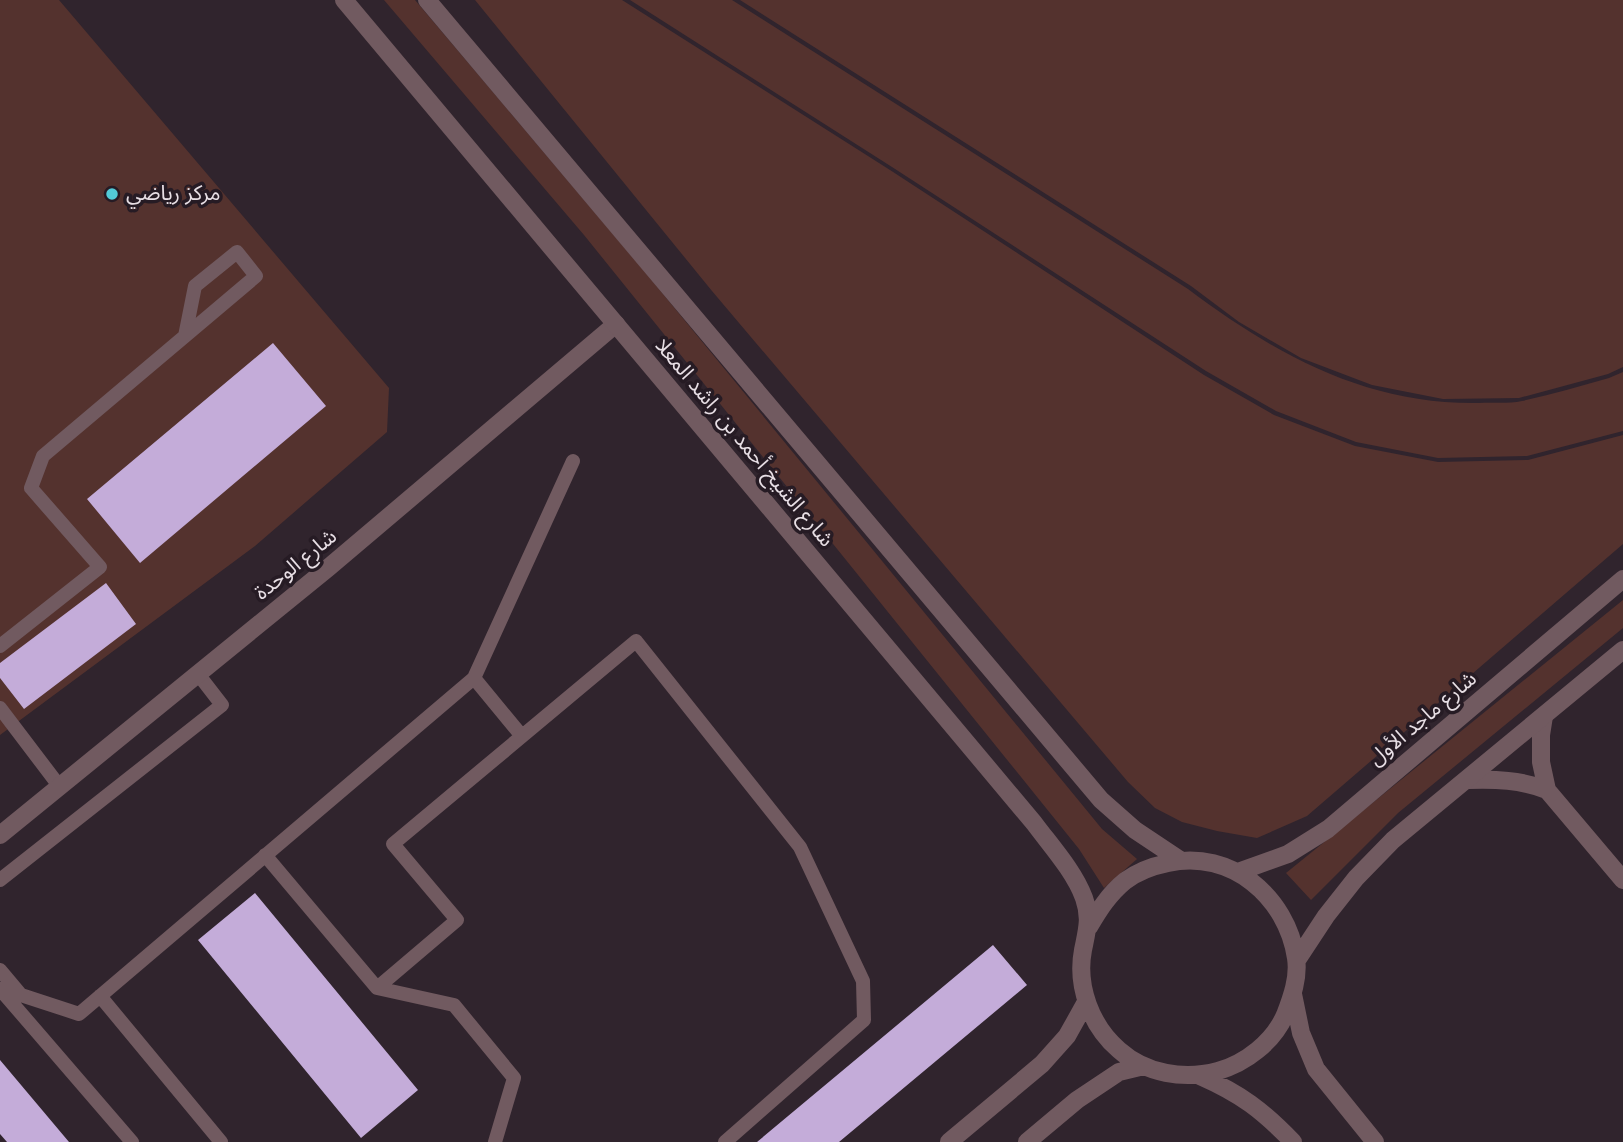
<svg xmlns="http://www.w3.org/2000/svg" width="1623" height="1142" viewBox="0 0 1623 1142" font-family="Spectral,'Noto Sans Arabic',serif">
<rect width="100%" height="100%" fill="#30242d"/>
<path fill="#54322e" d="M 0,0 L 59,0 L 389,388 L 387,432 L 255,546 L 0,735 Z
M 384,0 L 415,0 L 640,266 L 1102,829 L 1137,859 L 1104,888 L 1079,849 L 584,235 Z
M 475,0 L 622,0 L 890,170 L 1204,375 L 1274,415 L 1355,446 L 1438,462 L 1528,460 L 1623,435 L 1623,544 L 1307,816 L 1257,838 L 1217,831 L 1182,822 L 1155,808 L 1128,782 L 712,291 Z
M 630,0 L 732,0 L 1188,289 C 1276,355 1367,405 1479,403 C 1493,402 1508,404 1522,401 C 1551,395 1580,386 1609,378 L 1623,372 L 1623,431 L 1527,456 L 1438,458 L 1356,442 L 1276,411 L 1206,371 L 892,167 Z
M 740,0 L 1623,0 L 1623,367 L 1608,374 L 1519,398 L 1443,399 L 1372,385 L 1301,358 L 1239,322 L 1191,286 Z
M 1623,600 L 1623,628 L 1398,813 L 1311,900 L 1286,873 Z"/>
<path fill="#c4acd9" d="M 273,343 L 326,406 L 140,563 L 87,499 Z
M 106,583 L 136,624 L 24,709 L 0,678 L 0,663 Z
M 255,893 L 418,1090 L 361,1138 L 198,940 Z
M 993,945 L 1027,985 L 839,1142 L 757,1142 Z
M 0,1060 L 69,1142 L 7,1142 L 0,1134 Z"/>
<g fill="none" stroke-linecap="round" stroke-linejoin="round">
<path stroke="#715a60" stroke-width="14" d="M 0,646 L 100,567 L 31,488 L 43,456 L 256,276 L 237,252 L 195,286 L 185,336
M 474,678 L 573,461
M 0,708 L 60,787
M 265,855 L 377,988 L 454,1005 L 514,1078 L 495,1142
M 0,880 L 222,705 L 198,674
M 0,970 L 21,995 L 79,1014 L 474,678 L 521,735
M 377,988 L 457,920 L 393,844 L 636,641 L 800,847 L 863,981 L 864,1020 L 725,1142
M 0,989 L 132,1142
M 100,996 L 221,1142"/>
<path stroke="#715a60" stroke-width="18" d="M 1544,716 L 1541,735 L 1541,762 L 1547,790 L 1623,880
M 1468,780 C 1495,779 1521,780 1547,790
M 0,835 L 328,568 L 616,324"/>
<path stroke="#715a60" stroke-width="18" d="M 344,0 L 1034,823 C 1051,846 1074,871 1084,898 C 1091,918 1087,930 1083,950 C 1076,986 1091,1026 1119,1050 C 1146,1074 1184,1080 1218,1071 C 1246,1063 1273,1042 1285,1015 C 1292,997 1299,977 1296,958 C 1287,897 1231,849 1168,863 C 1153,866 1137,872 1125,881 C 1109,894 1099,910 1089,927
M 427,0 L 1101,800 L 1135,830 L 1180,860
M 1238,872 L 1288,854 L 1328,829 L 1623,579
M 1297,960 L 1326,916 L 1356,878 L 1393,840 L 1623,650
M 1293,994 L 1301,1033 L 1316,1069 L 1375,1142
M 1200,1076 C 1241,1094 1262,1110 1293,1142
M 949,1142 L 1042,1064 L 1067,1036 L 1086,1002
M 1027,1142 L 1077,1100 L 1119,1072 L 1144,1066"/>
</g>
<circle fill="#52cbd8" stroke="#261b24" stroke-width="2.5" cx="112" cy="194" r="7"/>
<g text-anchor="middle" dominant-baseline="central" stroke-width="7" stroke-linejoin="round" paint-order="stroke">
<g font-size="21" fill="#e8dfe5" stroke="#261b24" text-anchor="start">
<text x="126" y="194">مركز رياضي</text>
</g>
<g font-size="21" fill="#e8dfe5" stroke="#261b24">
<text transform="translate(744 443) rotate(50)">شارع الشيخ أحمد بن راشد المعلا</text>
<text transform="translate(296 565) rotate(-39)">شارع الوحدة</text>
<text transform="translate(1423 719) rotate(-40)">شارع ماجد الأول</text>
</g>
</g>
</svg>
